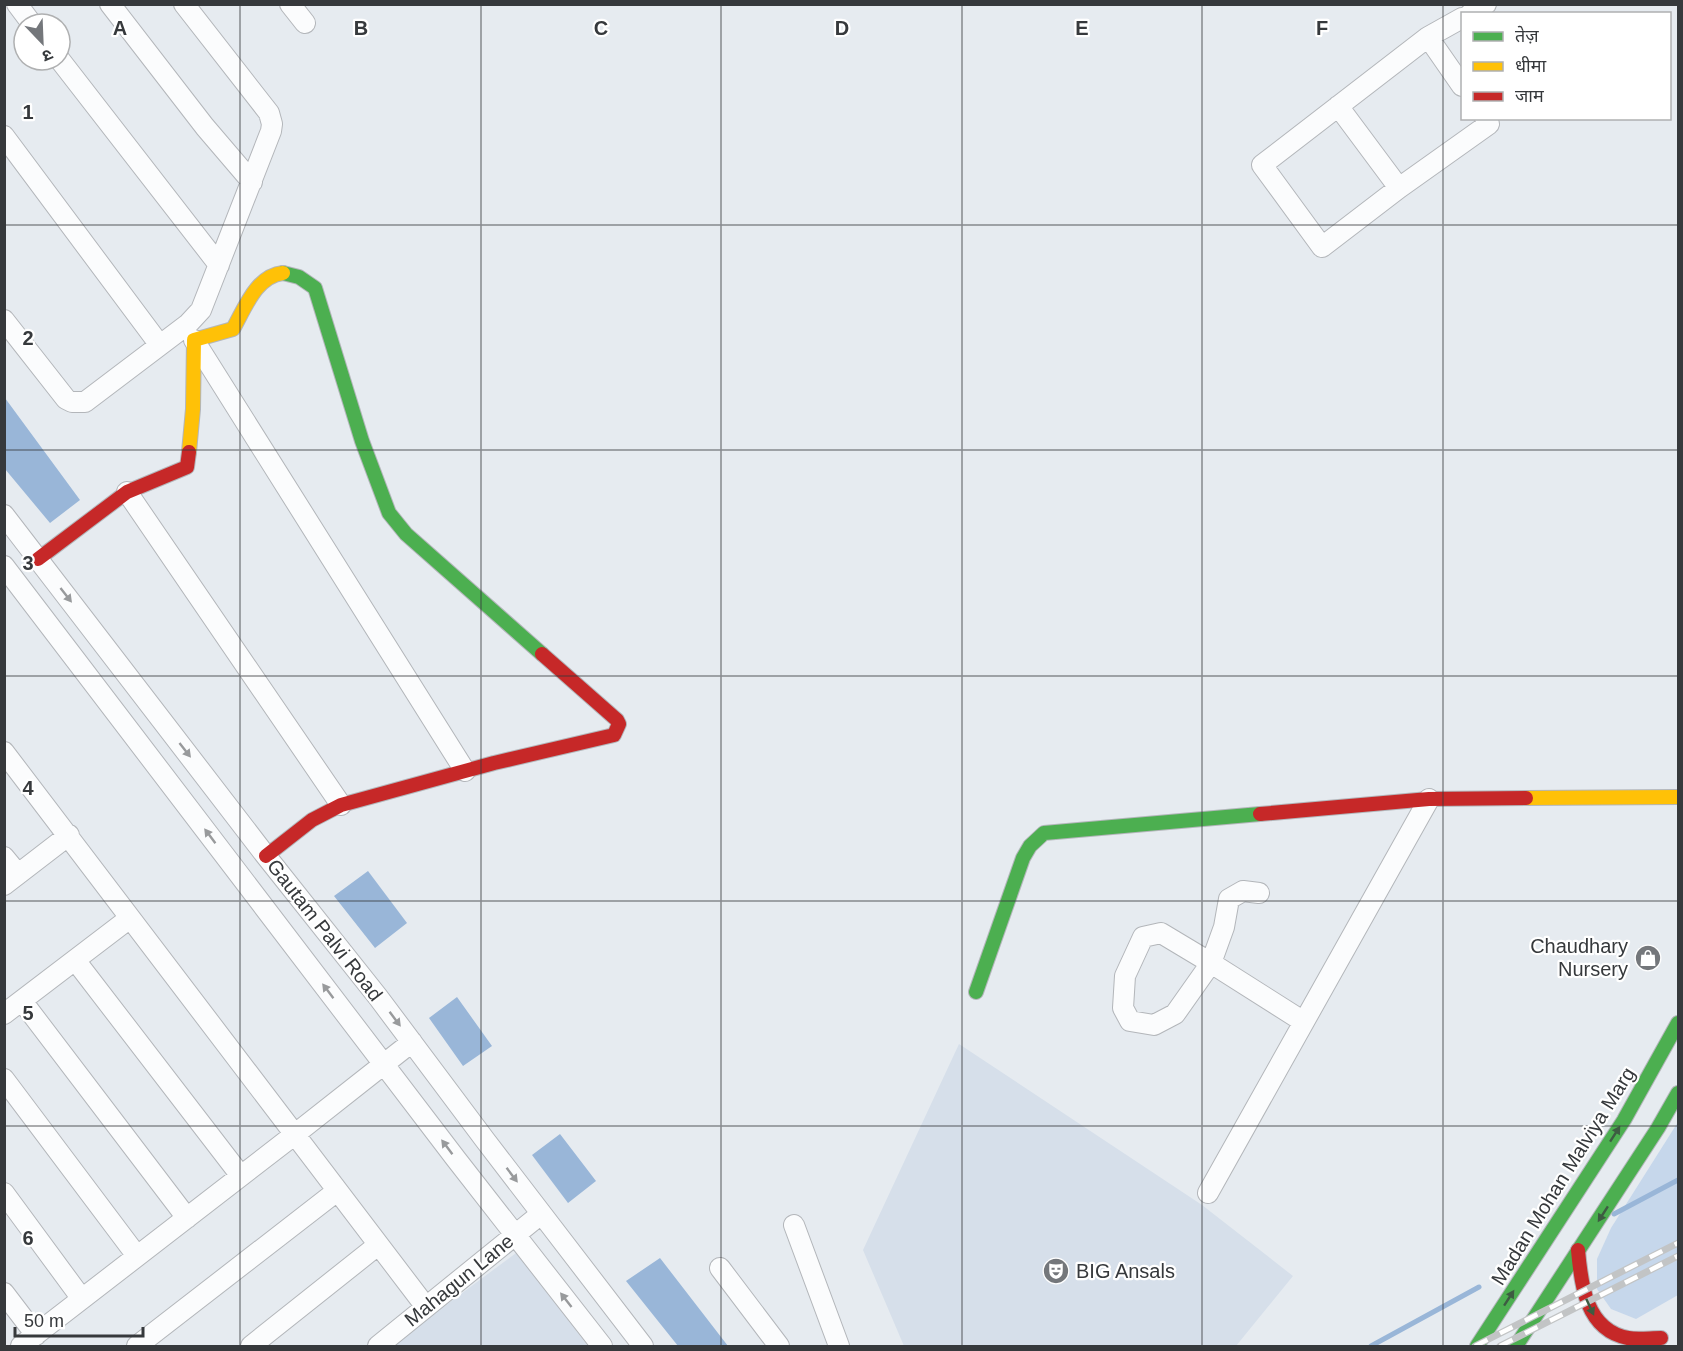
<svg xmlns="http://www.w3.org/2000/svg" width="1683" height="1351" viewBox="0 0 1683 1351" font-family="Helvetica,'Noto Sans Devanagari',sans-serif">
<rect width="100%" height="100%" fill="#e6ebf0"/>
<path fill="#d6dfea" d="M 959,1044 L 1202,1205 L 1293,1276 L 1236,1346 L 904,1346 L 863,1250 Z
M 516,1253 L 588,1346 L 391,1346 Z"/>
<path fill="#c6d7eb" d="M 1678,1122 L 1678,1295 L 1636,1319 L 1611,1309 L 1597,1289 L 1597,1259 L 1611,1228 Z"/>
<path fill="#99b6d8" d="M 5,398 L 80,500 L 50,523 L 5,469 Z
M 368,871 L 407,923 L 375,948 L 334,896 Z
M 457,997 L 492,1046 L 463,1066 L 429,1018 Z
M 560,1134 L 596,1181 L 568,1203 L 532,1155 Z
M 660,1258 L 728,1346 L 678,1346 L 626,1281 Z"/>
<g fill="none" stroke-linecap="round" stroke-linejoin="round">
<path stroke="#99b6d8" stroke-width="5" d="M 1614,1214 L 1678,1180
M 1371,1346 L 1479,1287"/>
<g stroke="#b3b6ba" stroke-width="22">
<path id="street" d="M 17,4 L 32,24
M 110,4 L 205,127 L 252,182
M 290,4 L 305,23
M 1470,14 L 1486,4
M 1462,18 L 1428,37 L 1262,165 L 1322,247 L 1399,188 L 1489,124 L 1485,118
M 1428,37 L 1462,86
M 60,60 L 219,265
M 1338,106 L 1399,188
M 4,136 L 159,344
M 4,320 L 66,399 L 72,402 L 85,402 L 188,324 L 201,310 L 271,131 L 272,124 L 269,113 L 184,4
M 194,340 L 465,771
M 127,492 L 341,805
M 4,515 L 266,856 L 378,997 L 485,1140 L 643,1346
M 4,566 L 456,1159 L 602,1346
M 4,752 L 426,1307
M 4,857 L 18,874
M 4,885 L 69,835
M 1259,893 L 1243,891 L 1229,899 L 1224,927 L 1211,963 L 1161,933 L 1143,937 L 1125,976 L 1123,1008 L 1130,1021 L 1154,1025 L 1175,1014 L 1211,963 L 1304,1022
M 75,960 L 241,1176
M 22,1001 L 187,1218
M 4,1014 L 130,918
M 4,1079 L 137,1256
M 4,1193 L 82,1299
M 1208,1193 L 1429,799
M 794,1225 L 839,1346
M 720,1268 L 779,1346
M 4,1293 L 36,1335
M 21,1346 L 294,1135 L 412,1042
M 137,1346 L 337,1191
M 251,1346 L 378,1245
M 378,1346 L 541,1214"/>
</g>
<g stroke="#b3b6ba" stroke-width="16">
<path id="fast" d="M 283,273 L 299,277 L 315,288 L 362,441 L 389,513 L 406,534 L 542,654
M 976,992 L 1023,858 L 1030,846 L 1044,833 L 1260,814
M 1477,1346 L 1624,1120 L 1678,1023
M 1516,1346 L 1658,1128 L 1678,1093"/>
</g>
<g stroke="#b3b6ba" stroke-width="16">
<path id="slow" d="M 189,452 L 193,409 L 194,340 L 233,329 C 245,308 256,276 283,273
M 1526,798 L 1678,797"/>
</g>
<g stroke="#b3b6ba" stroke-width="16">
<path id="jam" d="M 38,559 L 127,492 L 187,467 L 189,452
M 1260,814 L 1429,799 L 1526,798
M 266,856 L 312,820 L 341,805 L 494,763 L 614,735 L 619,724 L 617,720 L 542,654
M 1578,1250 C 1581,1285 1586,1330 1628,1338 C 1638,1340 1650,1338 1661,1338"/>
</g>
<use href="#street" stroke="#fbfcfd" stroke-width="20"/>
<use href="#fast" stroke="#4caf50" stroke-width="14"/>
<use href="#slow" stroke="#ffc107" stroke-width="14"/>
<use href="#jam" stroke="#c62828" stroke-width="14"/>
<g stroke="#c2c4c5" stroke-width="7">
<path id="rail" d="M 1475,1346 L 1678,1243
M 1500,1346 L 1678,1256"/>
</g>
<use href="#rail" stroke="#fff" stroke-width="4.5" stroke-dasharray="14" stroke-linecap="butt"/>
</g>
<defs><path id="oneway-solid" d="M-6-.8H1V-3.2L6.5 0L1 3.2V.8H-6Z" transform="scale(1.5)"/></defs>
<g fill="#989a9c">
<use href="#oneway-solid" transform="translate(66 595) rotate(52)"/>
<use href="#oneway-solid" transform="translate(185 750) rotate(52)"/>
<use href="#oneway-solid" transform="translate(210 836) rotate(-127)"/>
<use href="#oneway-solid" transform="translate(328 991) rotate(-127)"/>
<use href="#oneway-solid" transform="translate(395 1019) rotate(53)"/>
<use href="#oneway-solid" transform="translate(447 1147) rotate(-127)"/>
<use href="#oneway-solid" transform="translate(512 1175) rotate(53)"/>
<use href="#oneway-solid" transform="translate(566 1300) rotate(-128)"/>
</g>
<g fill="#3d5c42">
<use href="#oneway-solid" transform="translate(1615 1134) rotate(-57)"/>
<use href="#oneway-solid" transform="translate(1603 1214) rotate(123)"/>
<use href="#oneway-solid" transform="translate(1509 1298) rotate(-57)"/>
<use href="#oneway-solid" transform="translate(1590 1307) rotate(65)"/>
</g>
<path fill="none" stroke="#36393c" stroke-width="1.5" stroke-opacity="0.55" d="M 240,4 L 240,1346M 481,4 L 481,1346M 721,4 L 721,1346M 962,4 L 962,1346M 1202,4 L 1202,1346M 1443,4 L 1443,1346M 4,225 L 1678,225M 4,450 L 1678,450M 4,676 L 1678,676M 4,901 L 1678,901M 4,1126 L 1678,1126"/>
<defs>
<g id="shop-disc" transform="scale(1.35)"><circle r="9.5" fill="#74777b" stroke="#fff"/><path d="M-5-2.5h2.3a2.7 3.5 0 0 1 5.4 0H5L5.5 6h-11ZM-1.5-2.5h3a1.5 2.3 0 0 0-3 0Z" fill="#fff"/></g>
<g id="theatre-disc" transform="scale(1.35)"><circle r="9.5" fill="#74777b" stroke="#fff"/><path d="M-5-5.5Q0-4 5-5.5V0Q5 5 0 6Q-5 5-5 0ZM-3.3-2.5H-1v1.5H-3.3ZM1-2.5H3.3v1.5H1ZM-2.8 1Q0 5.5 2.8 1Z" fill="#fff"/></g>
</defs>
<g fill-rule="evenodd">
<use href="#shop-disc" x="1648" y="958"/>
<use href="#theatre-disc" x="1056" y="1271"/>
</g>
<g text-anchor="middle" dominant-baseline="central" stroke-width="4.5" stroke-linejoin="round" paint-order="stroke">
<g font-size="20" fill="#36393c" stroke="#fff">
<text transform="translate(325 930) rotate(52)">Gautam Palvi Road</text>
<text transform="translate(1563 1176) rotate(-58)">Madan Mohan Malviya Marg</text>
<text transform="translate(459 1280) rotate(-39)">Mahagun Lane</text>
</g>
<g font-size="20" fill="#36393c" stroke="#fff" text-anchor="end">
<text x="1628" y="946">Chaudhary<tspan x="1628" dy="23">Nursery</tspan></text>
<text x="1076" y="1271" text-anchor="start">BIG Ansals</text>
</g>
</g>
<g font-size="20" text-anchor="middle" font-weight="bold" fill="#36393c" stroke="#fff" stroke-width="4.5" stroke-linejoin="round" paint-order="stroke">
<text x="120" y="35">A</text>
<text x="361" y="35">B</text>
<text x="601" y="35">C</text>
<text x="842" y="35">D</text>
<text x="1082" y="35">E</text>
<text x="1322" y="35">F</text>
<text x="28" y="119">1</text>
<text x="28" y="345">2</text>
<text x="28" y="570">3</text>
<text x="28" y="795">4</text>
<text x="28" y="1020">5</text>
<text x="28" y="1245">6</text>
</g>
<rect width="1683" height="1351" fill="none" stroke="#36393c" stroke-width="12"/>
<rect x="1461" y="12" width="210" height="108" fill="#ffffff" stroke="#afb0b1" stroke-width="1.5"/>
<rect x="1473" y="32" width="30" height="9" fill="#4caf50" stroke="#afb0b1" stroke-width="1.5"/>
<text x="1515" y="42" font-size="18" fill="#36393c">तेज़</text>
<rect x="1473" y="62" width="30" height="9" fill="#ffc107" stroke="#afb0b1" stroke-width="1.5"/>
<text x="1515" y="72" font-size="18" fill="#36393c">धीमा</text>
<rect x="1473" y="92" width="30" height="9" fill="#c62828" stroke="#afb0b1" stroke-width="1.5"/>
<text x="1515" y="102" font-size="18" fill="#36393c">जाम</text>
<g transform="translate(42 42) rotate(157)"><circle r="28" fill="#ffffff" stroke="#afb0b1" stroke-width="1.5"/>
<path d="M0-4.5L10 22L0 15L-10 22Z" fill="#74777b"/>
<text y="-9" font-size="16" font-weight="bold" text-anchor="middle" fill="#36393c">उ</text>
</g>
<path d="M15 1327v9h128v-9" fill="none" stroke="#36393c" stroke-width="3"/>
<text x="24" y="1327" font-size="18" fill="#36393c" stroke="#ffffff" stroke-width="4.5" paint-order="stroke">50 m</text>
</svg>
